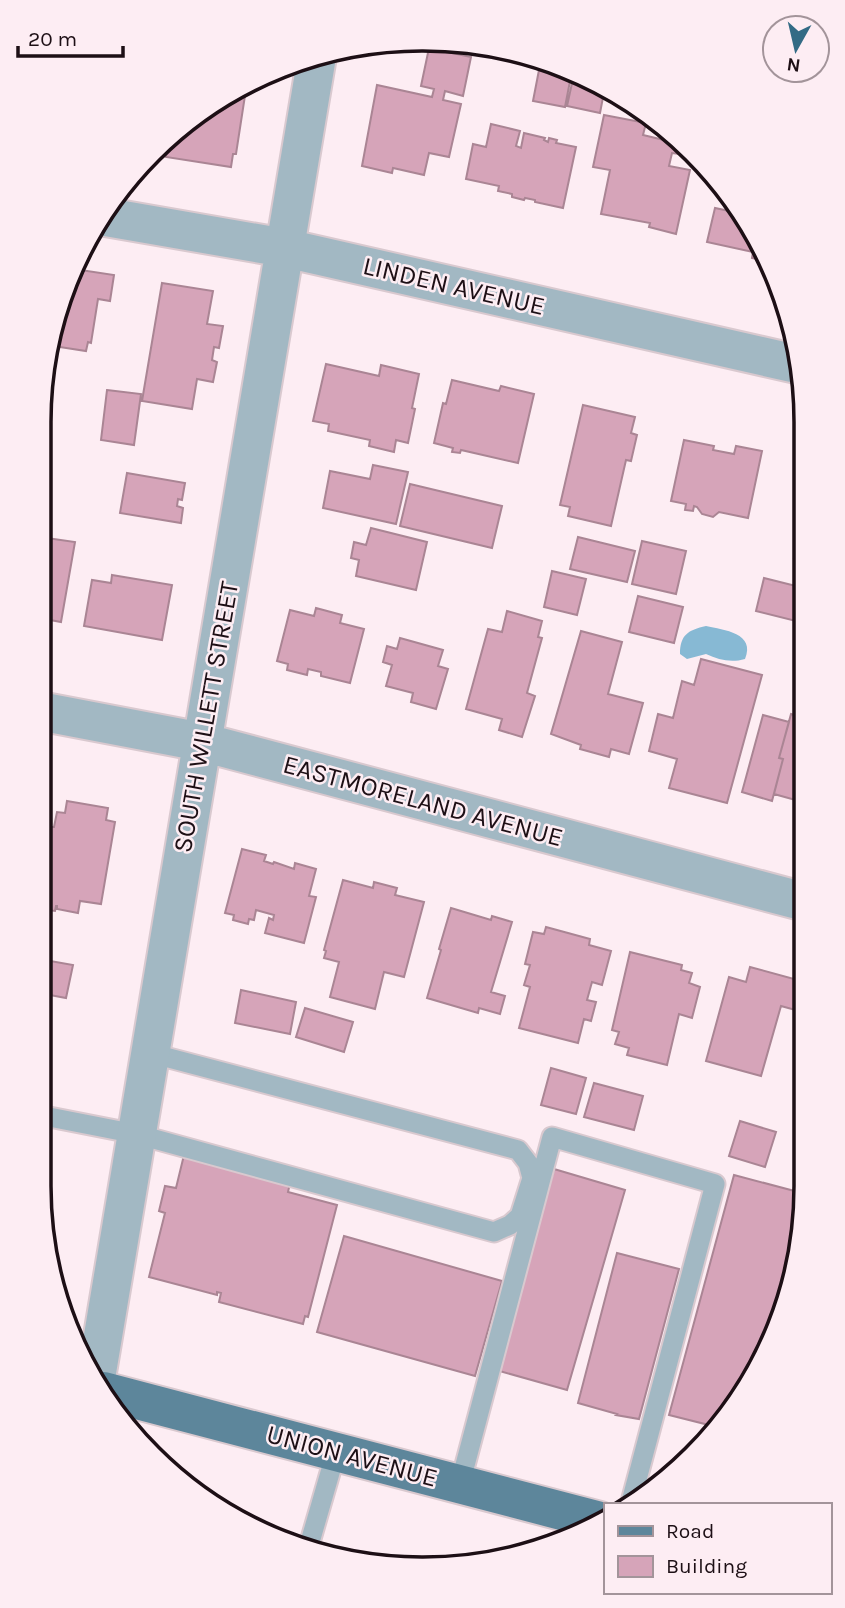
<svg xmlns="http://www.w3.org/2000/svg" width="845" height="1608" viewBox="0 0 845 1608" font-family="Karla,sans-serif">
<rect width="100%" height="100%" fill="#fdedf3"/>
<path fill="#87b9d4" d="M 706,626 C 724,630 756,633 745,659 C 731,663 719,660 706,654 L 687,659 L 680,654 C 680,635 688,630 706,626 Z"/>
<path fill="#d6a4b9" stroke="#aa8594" stroke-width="2" d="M 429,48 L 471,57 L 463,96 L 445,91 L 443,100 L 461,104 L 449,157 L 429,153 L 424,175 L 393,168 L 392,173 L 362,166 L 377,85 L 432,97 L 434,89 L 421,86 Z
M 539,70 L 571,76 L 565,107 L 533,101 Z
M 574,74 L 593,78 L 605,87 L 600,113 L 567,106 Z
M 246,89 L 236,154 L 233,154 L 231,167 L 166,157 L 167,145 L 165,145 L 166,138 L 170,134 Z
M 604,115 L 646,123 L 643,135 L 664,140 L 667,128 L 680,138 L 678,143 L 681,144 L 679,154 L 672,153 L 669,166 L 690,170 L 676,234 L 649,227 L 650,223 L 601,214 L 610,170 L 593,167 Z
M 491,124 L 520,131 L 516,146 L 521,148 L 524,133 L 545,138 L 544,140 L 548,142 L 549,138 L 557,140 L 556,143 L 576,147 L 563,208 L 535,202 L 535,200 L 525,198 L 524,200 L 512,197 L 512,194 L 498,191 L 499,186 L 466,179 L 473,144 L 486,147 Z
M 736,204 L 769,262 L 752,258 L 753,252 L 707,242 L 715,208 L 734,212 Z
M 74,269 L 114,275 L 110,301 L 98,299 L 91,343 L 88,342 L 86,351 L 53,346 Z
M 162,283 L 213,291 L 207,324 L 223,326 L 219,348 L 214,347 L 212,360 L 217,362 L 213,382 L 197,379 L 192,409 L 142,401 Z
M 326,364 L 379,376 L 381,365 L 419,374 L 412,408 L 415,409 L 408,443 L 396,440 L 394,452 L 369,446 L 370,440 L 328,431 L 329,424 L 313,421 Z
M 452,380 L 499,391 L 501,386 L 534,394 L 518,463 L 461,450 L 460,453 L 452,452 L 453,448 L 434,443 L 443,403 L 446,404 Z
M 107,390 L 141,394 L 134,445 L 101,440 Z
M 583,405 L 635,417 L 631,433 L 637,435 L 631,461 L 626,460 L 611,526 L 568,516 L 570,507 L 560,505 Z
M 684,440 L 714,446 L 713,450 L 734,454 L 736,446 L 762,451 L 748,518 L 719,512 L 713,517 L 702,514 L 697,507 L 694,506 L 693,511 L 685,510 L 686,504 L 671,501 Z
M 373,465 L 408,472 L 396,524 L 323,508 L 330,471 L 370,479 Z
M 127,473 L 185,483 L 182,500 L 178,499 L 177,506 L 183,508 L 181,523 L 120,513 Z
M 410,484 L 502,506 L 492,548 L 400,526 Z
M 804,518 L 804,560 L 794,558 Z
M 371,528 L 427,542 L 416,590 L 356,576 L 359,560 L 351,558 L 354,542 L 366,545 Z
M 40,537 L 75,542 L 61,622 L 39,618 Z
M 578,537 L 635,551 L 627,582 L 570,569 Z
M 642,541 L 686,551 L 676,594 L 632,584 Z
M 552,571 L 586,579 L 577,615 L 544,607 Z
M 112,575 L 172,585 L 162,640 L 84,626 L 92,580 L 111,583 Z
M 764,578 L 804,588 L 804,623 L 756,611 Z
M 638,596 L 683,607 L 674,643 L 629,632 Z
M 316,608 L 342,615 L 340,623 L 364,629 L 350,683 L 321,676 L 321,672 L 308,669 L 307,675 L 287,670 L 288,664 L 277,661 L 290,610 L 314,616 Z
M 507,611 L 542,621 L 538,637 L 542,638 L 527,693 L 535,696 L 522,737 L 499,730 L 502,719 L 466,709 L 488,629 L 502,632 Z
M 581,631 L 622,642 L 608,694 L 643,703 L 629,754 L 611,749 L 609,757 L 580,749 L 581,745 L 551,734 Z
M 400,638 L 443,650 L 438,666 L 448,669 L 436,709 L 411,702 L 413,693 L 386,686 L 392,665 L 383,662 L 387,646 L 397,649 Z
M 701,659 L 762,675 L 727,803 L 669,788 L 677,759 L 649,751 L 658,714 L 673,718 L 682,681 L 694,685 Z
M 791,714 L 804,718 L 804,782 L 799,801 L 774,794 L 783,759 L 779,758 Z
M 763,715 L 789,722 L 779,758 L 783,759 L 772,801 L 742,792 Z
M 67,801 L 108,808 L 106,820 L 115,822 L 101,904 L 80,901 L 78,913 L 57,909 L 57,906 L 56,906 L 55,911 L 40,909 L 50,850 L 47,849 L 50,827 L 54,827 L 57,812 L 65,813 Z
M 242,849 L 266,855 L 264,861 L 273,864 L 274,862 L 294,869 L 295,863 L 316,869 L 309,896 L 316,897 L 304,943 L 265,933 L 269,918 L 273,920 L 274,915 L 256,910 L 254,920 L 249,919 L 248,924 L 233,920 L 234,915 L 225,913 Z
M 343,880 L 373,888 L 374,882 L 397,888 L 395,895 L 424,902 L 404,977 L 384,972 L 375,1009 L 330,997 L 339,962 L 324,958 L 326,951 L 324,950 Z
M 451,908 L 491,920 L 492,916 L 512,922 L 491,992 L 505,996 L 500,1014 L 479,1008 L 478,1013 L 427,998 L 441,950 L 439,949 Z
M 546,927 L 590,939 L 589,945 L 611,951 L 602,985 L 592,982 L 587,1000 L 596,1002 L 591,1021 L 584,1019 L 578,1043 L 519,1028 L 530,987 L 524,985 L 530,965 L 525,964 L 533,932 L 544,934 Z
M 630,952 L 682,965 L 681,970 L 692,973 L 689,983 L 700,987 L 692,1018 L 679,1014 L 667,1065 L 627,1055 L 629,1048 L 615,1044 L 619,1032 L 612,1030 Z
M 39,959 L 73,965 L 66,998 L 39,993 Z
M 750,967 L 805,982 L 805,989 L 799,1011 L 781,1006 L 761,1076 L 706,1061 L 729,977 L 746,982 Z
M 241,990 L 296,1002 L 290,1034 L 235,1023 Z
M 305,1008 L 353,1022 L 344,1052 L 296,1037 Z
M 551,1068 L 586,1078 L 576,1114 L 541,1105 Z
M 805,1076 L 805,1105 L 798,1103 Z
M 594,1083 L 643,1096 L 634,1130 L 584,1117 Z
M 740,1121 L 776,1132 L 765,1167 L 729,1156 Z
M 184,1155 L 290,1183 L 288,1192 L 337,1205 L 308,1317 L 305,1316 L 303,1324 L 219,1302 L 221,1293 L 217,1292 L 217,1295 L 149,1277 L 165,1213 L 159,1211 L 165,1186 L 176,1188 Z
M 554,1169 L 625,1190 L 567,1390 L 496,1370 Z
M 734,1175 L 806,1194 L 806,1210 L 767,1356 L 713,1426 L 669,1415 Z
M 344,1236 L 502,1281 L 475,1376 L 317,1332 Z
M 617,1253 L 679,1269 L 639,1419 L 616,1415 L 617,1414 L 578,1403 Z"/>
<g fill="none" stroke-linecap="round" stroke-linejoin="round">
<g stroke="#d9c9cf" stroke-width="23">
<path id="service" d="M 39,1115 L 136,1134 L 494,1232 L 510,1225 L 520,1216 L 532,1178 L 528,1163 L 518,1150 L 150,1053
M 123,1424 L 130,1398
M 460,1484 L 552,1137 L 715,1184 L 631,1502
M 308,1549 L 336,1452"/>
</g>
<g stroke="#d9c9cf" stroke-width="42">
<path id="minor" d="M 106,217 L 285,248 L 801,365
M 39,711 L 202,742 L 805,902
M 96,1378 L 317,56"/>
</g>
<g stroke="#d9c9cf" stroke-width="42">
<path id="primary" d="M 103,1391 L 600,1521"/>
</g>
<use href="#service" stroke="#a2b8c3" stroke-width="19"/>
<use href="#minor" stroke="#a2b8c3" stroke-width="38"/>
<use href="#primary" stroke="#5d869b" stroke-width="38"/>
</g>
<g text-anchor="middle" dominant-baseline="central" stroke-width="5" stroke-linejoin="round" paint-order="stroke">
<g font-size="26" fill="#1d0f15" stroke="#fdedf3">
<text transform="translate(454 286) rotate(13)">LINDEN AVENUE</text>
<text transform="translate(206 717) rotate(-80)">SOUTH WILLETT STREET</text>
<text transform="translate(423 801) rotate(15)">EASTMORELAND AVENUE</text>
<text transform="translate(352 1456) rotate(15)">UNION AVENUE</text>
</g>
</g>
<path d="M0 0H845V1608H0ZM422 51H423A371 371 0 0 1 794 422V1186A371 371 0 0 1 423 1557H422A371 371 0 0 1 51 1186V422A371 371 0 0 1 422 51Z" fill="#fdedf3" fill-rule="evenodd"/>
<path fill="none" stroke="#1d0f15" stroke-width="3.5" d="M422 51H423A371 371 0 0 1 794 422V1186A371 371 0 0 1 423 1557H422A371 371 0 0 1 51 1186V422A371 371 0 0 1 422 51Z"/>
<rect x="604" y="1503" width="228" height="91" fill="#fdedf3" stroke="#a3949a" stroke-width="2"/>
<rect x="618" y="1526" width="35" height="10" fill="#5d869b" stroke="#a3949a" stroke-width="2"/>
<text x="666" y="1538" font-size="21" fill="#1d0f15">Road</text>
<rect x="618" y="1556" width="35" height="21" fill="#d6a4b9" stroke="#a3949a" stroke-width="2"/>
<text x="666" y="1573" font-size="21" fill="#1d0f15">Building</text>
<g transform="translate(796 49) rotate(188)"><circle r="33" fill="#fdedf3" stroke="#a3949a" stroke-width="2"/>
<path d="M0-5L12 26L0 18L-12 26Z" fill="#336b85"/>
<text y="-10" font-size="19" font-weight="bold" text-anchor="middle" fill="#1d0f15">N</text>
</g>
<path d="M18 46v10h105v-10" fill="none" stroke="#1d0f15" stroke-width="3.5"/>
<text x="28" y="46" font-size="21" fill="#1d0f15" stroke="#fdedf3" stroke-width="5" paint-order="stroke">20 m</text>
</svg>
